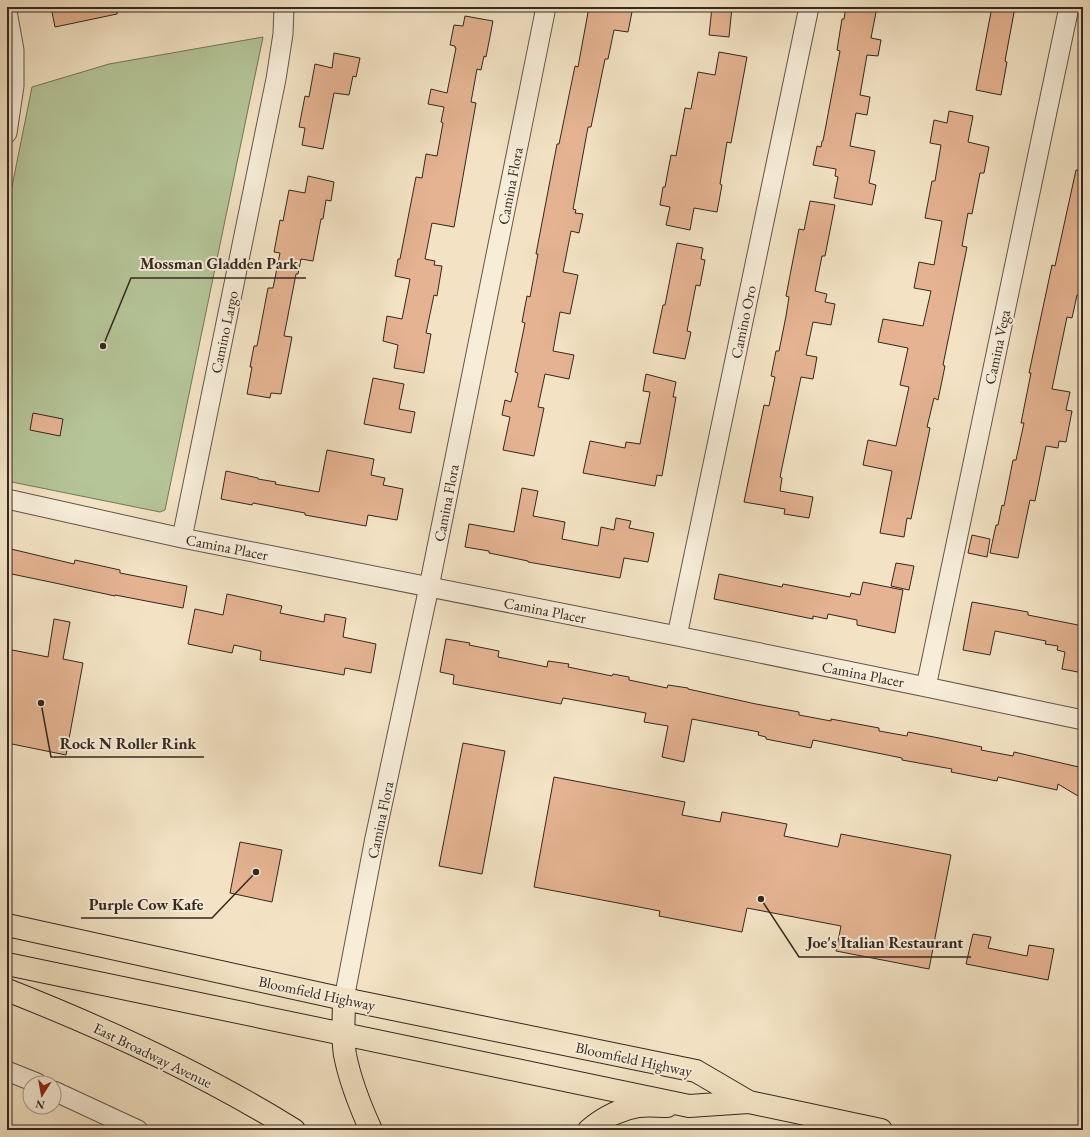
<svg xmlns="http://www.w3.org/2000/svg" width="1090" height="1137" viewBox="0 0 1090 1137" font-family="'EB Garamond',serif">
<rect width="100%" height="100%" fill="#f3e3c4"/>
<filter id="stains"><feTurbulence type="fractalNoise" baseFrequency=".005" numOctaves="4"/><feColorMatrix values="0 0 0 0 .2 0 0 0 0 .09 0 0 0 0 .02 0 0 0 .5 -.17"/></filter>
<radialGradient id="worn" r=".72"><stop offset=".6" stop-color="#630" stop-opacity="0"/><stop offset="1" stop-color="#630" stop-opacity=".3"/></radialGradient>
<path fill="#b5c598" stroke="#74765c" d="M 263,37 L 165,510 L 160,512 L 7,481 L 7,211 L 32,87 L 109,64 Z"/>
<path fill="#e5b391" stroke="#342721" d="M 51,7 L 117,7 L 117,14 L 55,27 Z
M 589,7 L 633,7 L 628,32 L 614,30 L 608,59 L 605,59 L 591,127 L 588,127 L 573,209 L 576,210 L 575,213 L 583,214 L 579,233 L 571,231 L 563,272 L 578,275 L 570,314 L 560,312 L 553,351 L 574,355 L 569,379 L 545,374 L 538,407 L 544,408 L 534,456 L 503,450 L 510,417 L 502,415 L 505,400 L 511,402 L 518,373 L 515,372 L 525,323 L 522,322 L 527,296 L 530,297 L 538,254 L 536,254 L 557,144 L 559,144 L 575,66 L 578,67 Z
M 712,7 L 732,7 L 729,37 L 709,35 Z
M 846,7 L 877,7 L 871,38 L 881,40 L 878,56 L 867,55 L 860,95 L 870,97 L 867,115 L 856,113 L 850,146 L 875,151 L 869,183 L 876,185 L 872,205 L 834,198 L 838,177 L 835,176 L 836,169 L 813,165 L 817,146 L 821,147 L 822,141 L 823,141 L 836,72 L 840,51 L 837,50 L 842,19 L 844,19 Z
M 992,7 L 1015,7 L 1005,61 L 1007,62 L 1001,95 L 976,90 Z
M 465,16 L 493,21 L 486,57 L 484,56 L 481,70 L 477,69 L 471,102 L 476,103 L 454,227 L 432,223 L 425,259 L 435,261 L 434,265 L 442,266 L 437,296 L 434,295 L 426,333 L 431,334 L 424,373 L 394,368 L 398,345 L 383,341 L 387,316 L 402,319 L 410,279 L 395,276 L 398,259 L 400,259 L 416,177 L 422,178 L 426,154 L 437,156 L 443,123 L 441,122 L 444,107 L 428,104 L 431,89 L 447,93 L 456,48 L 455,48 L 455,46 L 450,45 L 454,25 L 463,26 Z
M 719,52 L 747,57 L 731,143 L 727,142 L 720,184 L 722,185 L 717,212 L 694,208 L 690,230 L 666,225 L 670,207 L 660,205 L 663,187 L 665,187 L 671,155 L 676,156 L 685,108 L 691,109 L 698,72 L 715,75 Z
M 334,53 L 360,58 L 356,77 L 353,76 L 349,95 L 334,93 L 323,149 L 302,145 L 305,128 L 299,127 L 305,96 L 309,97 L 315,64 L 332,68 Z
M 949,111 L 973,116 L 968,142 L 989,147 L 984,173 L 980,173 L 972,214 L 968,213 L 962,246 L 967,247 L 943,365 L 945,366 L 938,400 L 934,398 L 927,427 L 930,428 L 911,519 L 907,518 L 904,537 L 880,533 L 892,471 L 863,465 L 868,440 L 896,446 L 909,387 L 900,385 L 908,348 L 878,342 L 883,319 L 923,326 L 931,291 L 914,288 L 919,262 L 934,265 L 942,221 L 925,218 L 932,181 L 935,181 L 941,145 L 930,143 L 934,120 L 947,123 Z
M 1076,170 L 1083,171 L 1083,296 L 1077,295 L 1072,318 L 1067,317 L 1052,389 L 1070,392 L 1066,410 L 1072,411 L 1066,442 L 1059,441 L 1058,448 L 1046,446 L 1035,501 L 1030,500 L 1018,558 L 990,553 L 996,525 L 998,525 L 1002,505 L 1004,506 L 1013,460 L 1016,460 L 1024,423 L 1021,423 L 1031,373 L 1029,373 L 1052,265 L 1055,266 Z
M 308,176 L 334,182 L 331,201 L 326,200 L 323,219 L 321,219 L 313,261 L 301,259 L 298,274 L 296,274 L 284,336 L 292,337 L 281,394 L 271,393 L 270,398 L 247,394 L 252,367 L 250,367 L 254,346 L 257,346 L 268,288 L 273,288 L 280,253 L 274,252 L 280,220 L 283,221 L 289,190 L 305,193 Z
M 810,201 L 835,205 L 825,256 L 822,256 L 815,291 L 827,294 L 825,302 L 835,304 L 831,325 L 813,322 L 806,355 L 817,357 L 813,379 L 801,377 L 780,477 L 782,478 L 780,491 L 813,497 L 809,518 L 784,514 L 785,509 L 744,502 L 764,405 L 769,406 L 775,377 L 771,376 L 776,351 L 779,351 L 786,316 L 789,297 L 786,296 L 799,229 L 804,230 Z
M 677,243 L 703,248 L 701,259 L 705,260 L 700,286 L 696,285 L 687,331 L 691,332 L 685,359 L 653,353 L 663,305 L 665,305 Z
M 646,374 L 676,382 L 673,397 L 676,397 L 662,476 L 657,475 L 655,486 L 583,473 L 590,441 L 625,448 L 626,442 L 640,444 L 650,392 L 643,391 Z
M 373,378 L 404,384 L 399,409 L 415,412 L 411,433 L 364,424 Z
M 33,413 L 63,419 L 60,436 L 30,430 Z
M 327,450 L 374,459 L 371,475 L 385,478 L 383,485 L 403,489 L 397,520 L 368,515 L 366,526 L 305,515 L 305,513 L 253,503 L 252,505 L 221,499 L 226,471 L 258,478 L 258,479 L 276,482 L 275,484 L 319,492 Z
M 522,488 L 538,491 L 533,516 L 565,522 L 562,539 L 598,546 L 601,527 L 614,530 L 616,518 L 631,521 L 629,528 L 654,533 L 648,562 L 624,558 L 620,578 L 528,562 L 528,561 L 489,553 L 489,551 L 465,547 L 469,524 L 514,532 Z
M 972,535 L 990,539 L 987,557 L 968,553 Z
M 11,549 L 74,564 L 75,560 L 120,570 L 120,573 L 187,586 L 183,608 L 115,595 L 115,596 L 55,583 L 7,573 Z
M 896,563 L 914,566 L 909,590 L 891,586 Z
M 719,574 L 782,587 L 783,584 L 850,597 L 851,593 L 860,595 L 863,582 L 903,590 L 895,633 L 857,625 L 857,620 L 828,614 L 827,619 L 813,616 L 813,619 L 714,599 Z
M 227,594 L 282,606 L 280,613 L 324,622 L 325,614 L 346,618 L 343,637 L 376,644 L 371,673 L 345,668 L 344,675 L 260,660 L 261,651 L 234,645 L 232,653 L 188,644 L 195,609 L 223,615 Z
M 972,602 L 1028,612 L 1028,615 L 1083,626 L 1083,673 L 1062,669 L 1065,652 L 1057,650 L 1058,646 L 1045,644 L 1046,641 L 995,631 L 990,655 L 963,650 Z
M 54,619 L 70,622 L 63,659 L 83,663 L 66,755 L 7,743 L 7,649 L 48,657 Z
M 446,639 L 470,643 L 469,645 L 499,651 L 498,657 L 547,667 L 548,661 L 569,664 L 568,667 L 612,676 L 613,674 L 629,677 L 629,680 L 667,688 L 668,685 L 688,688 L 688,689 L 756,704 L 799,712 L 799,715 L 831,721 L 831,719 L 879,728 L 879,731 L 907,736 L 908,732 L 939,738 L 982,747 L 981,750 L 1013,756 L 1014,752 L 1083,768 L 1083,799 L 1058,784 L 1057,790 L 998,777 L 997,781 L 951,772 L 952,769 L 902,760 L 902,758 L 813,740 L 811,748 L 766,739 L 766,737 L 758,735 L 759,732 L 692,719 L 684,762 L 662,757 L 668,726 L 644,722 L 646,713 L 563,698 L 561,704 L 453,684 L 454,675 L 440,672 Z
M 463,743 L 505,751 L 482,874 L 439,866 Z
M 554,777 L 685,802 L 682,815 L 720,822 L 722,812 L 787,824 L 784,836 L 838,847 L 841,834 L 951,855 L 929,969 L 836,951 L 841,926 L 747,908 L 742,932 L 659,916 L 660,911 L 534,887 Z
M 240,842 L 282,850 L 272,902 L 230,893 Z
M 973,934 L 991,937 L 988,948 L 1027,956 L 1029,945 L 1054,949 L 1048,980 L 966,964 Z"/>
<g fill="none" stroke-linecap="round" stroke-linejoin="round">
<g stroke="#64564a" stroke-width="21">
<path id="minor" d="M 7,11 L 14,50 L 14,86 L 7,133
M 7,499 L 182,538 L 677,636 L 926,687 L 1083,720
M 182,538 L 276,79 L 283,34 L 284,7
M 677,636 L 809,7
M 926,687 L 1069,7
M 344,999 L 375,838 L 429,587 L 546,7
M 7,1071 L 37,1083
M 54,1091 L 138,1130"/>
</g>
<g stroke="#342721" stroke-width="24">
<path id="major" d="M 7,990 C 106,1029 204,1074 294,1130
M 344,999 C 344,1017 342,1037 345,1055 C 350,1080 360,1106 371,1130
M 589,1130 C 603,1118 620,1109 639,1106 C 648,1105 658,1106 667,1106"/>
</g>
<g stroke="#342721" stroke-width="24">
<path id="highway" d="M 7,925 L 344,999 L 696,1071 L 749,1102
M 7,964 L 689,1106 L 749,1102 L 881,1130"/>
</g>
<use href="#minor" stroke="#f7edd9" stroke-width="19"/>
<use href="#major" stroke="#f3e3c4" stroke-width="22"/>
<use href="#highway" stroke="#f3e3c4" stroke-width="22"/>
</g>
<g text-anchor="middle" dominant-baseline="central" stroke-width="4" stroke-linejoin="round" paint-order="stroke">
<g font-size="15" fill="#342721" stroke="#f7edd9">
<text transform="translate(510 186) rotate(-79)">Camina Flora</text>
<text transform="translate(743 322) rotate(-78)">Camino Oro</text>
<text transform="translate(224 332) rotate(-78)">Camino Largo</text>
<text transform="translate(997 347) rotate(-78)">Camina Vega</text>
<text transform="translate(446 503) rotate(-79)">Camina Flora</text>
<text transform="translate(227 547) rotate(11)">Camina Placer</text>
<text transform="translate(545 610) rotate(11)">Camina Placer</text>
<text transform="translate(863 674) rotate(11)">Camina Placer</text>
<text transform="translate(380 820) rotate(-78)">Camina Flora</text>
<text transform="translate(317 993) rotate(12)">Bloomfield Highway</text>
<text transform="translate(153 1055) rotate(26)">East Broadway Avenue</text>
<text transform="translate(634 1059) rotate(12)">Bloomfield Highway</text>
</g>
</g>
<path fill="none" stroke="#342721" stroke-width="1.5" d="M103 346L131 278H306M41 703L51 757H204M256 872L212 918H81M761 899L799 957H971"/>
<g fill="#342721" stroke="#f7edd9" stroke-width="1.5">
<circle cx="103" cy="346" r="4"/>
<circle cx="41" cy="703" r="4"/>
<circle cx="256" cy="872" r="4"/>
<circle cx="761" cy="899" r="4"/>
</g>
<g font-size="16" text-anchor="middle" font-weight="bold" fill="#342721" stroke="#f7edd9" stroke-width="4" stroke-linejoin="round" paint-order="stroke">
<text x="219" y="269">Mossman Gladden Park</text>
<text x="128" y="749">Rock N Roller Rink</text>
<text x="146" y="910">Purple Cow Kafe</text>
<text x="885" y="948">Joe's Italian Restaurant</text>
</g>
<rect width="1090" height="1137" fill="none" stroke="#f3e3c4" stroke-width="24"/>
<rect x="8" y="8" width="1074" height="1121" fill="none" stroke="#342721" stroke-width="2"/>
<rect x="12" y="12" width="1066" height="1113" fill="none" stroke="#342721"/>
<g transform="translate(42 1095) rotate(191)"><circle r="19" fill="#f7edd9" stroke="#a99e8f"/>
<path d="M0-3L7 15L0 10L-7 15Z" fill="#8f2418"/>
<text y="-6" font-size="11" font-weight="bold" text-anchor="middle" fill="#342721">N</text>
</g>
<rect width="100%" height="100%" filter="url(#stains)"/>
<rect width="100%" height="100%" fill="url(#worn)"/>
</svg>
